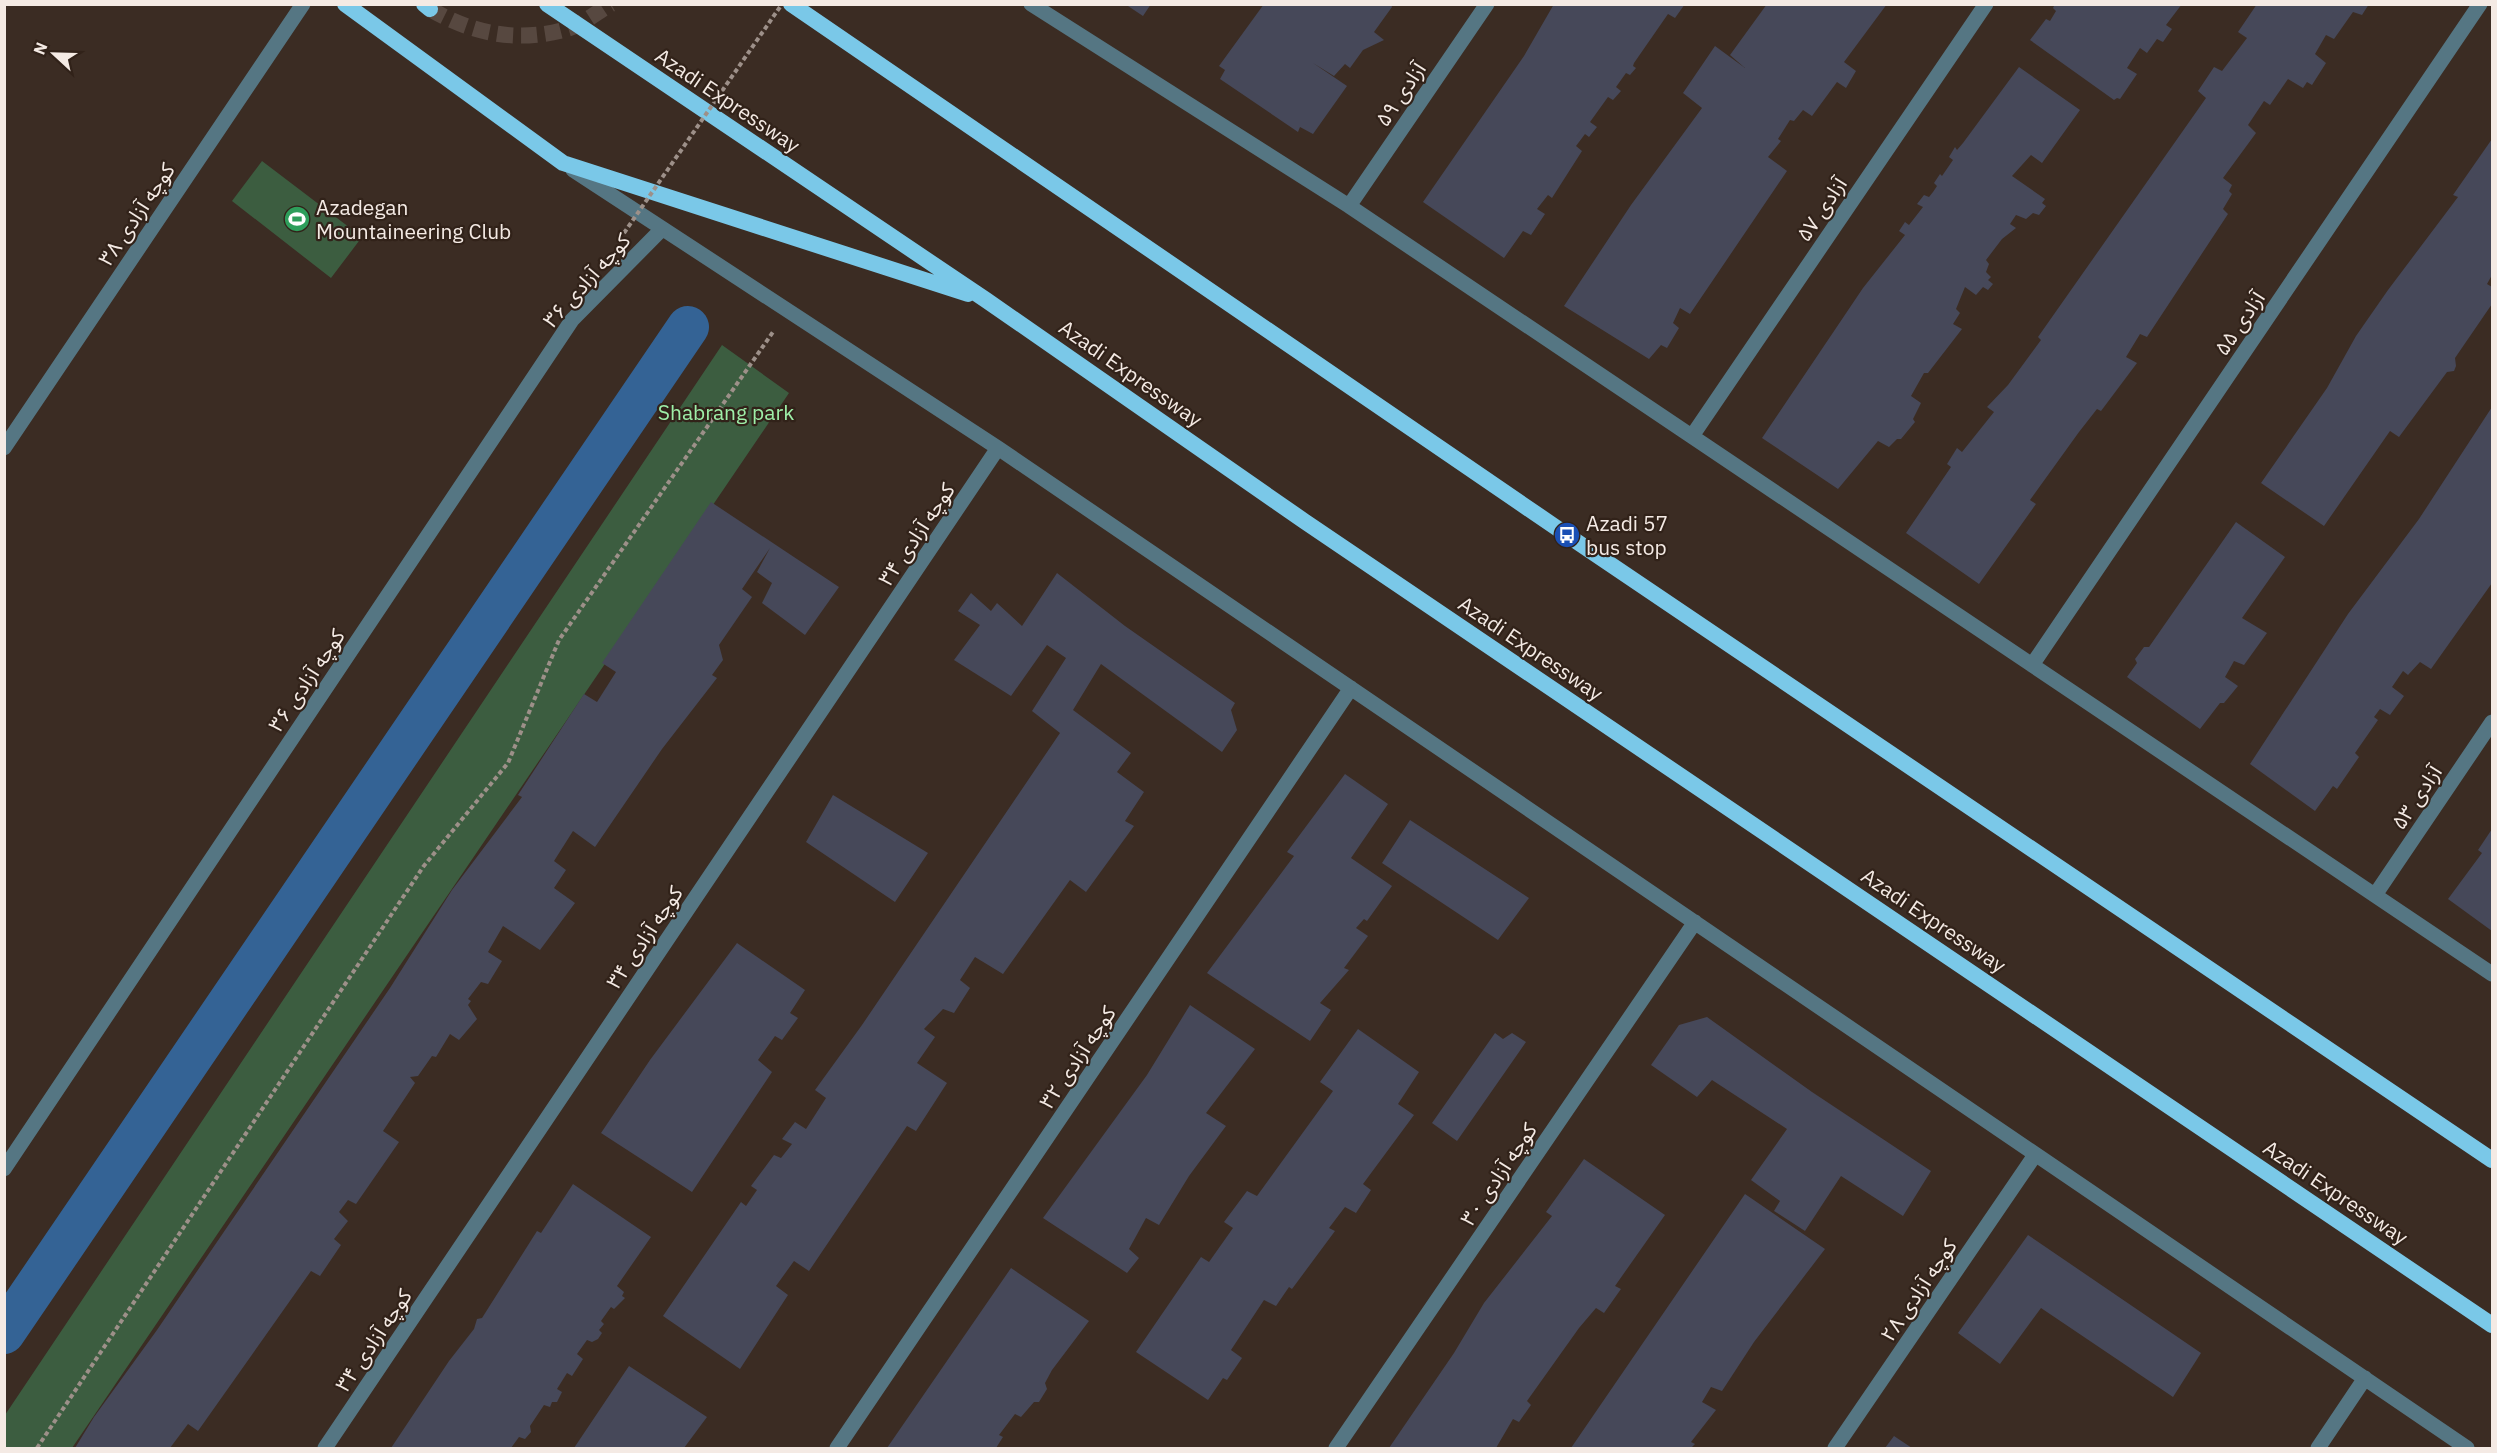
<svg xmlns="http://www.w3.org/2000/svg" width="2497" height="1453" viewBox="0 0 2497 1453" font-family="'IBM Plex Sans','Noto Sans Arabic',sans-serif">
<rect width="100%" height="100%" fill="#3b2c23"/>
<path fill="#3c5d40" d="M 262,161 L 362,237 L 331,278 L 232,201 Z
M 722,345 L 789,393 L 72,1448 L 5,1448 L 5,1415 Z"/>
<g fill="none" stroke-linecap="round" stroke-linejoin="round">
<path stroke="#346395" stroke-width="42" d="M 4,1333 L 688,327"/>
</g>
<path fill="#464859" d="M 1125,4 L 1151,4 L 1143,16 Z
M 1264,4 L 1391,4 L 1392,7 L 1374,32 L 1384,40 L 1363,50 L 1350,68 L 1345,64 L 1334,76 L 1313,63 L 1347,86 L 1313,134 L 1300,127 L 1298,132 L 1220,79 L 1225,70 L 1219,66 Z
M 1554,4 L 1685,4 L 1675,18 L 1668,14 L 1634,63 L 1633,66 L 1636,68 L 1630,75 L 1626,73 L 1616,87 L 1621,91 L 1613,100 L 1608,97 L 1590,122 L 1597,127 L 1589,137 L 1585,134 L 1576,146 L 1582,151 L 1552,198 L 1548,195 L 1537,209 L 1545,214 L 1531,235 L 1523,231 L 1504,258 L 1423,202 L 1524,56 Z
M 1767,4 L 1887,4 L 1844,62 L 1856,71 L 1846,88 L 1837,82 L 1812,116 L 1803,110 L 1794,121 L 1790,120 L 1778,139 L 1781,141 L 1768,157 L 1787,171 L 1690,314 L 1680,308 L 1673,323 L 1679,328 L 1667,348 L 1661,345 L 1649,359 L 1564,306 L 1631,205 L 1702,108 L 1683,93 L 1715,46 L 1745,68 L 1730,55 Z
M 2055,4 L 2182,4 L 2166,25 L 2172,29 L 2163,42 L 2157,39 L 2147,53 L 2140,48 L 2127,68 L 2137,74 L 2120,99 L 2117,98 L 2114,100 L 2030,40 L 2046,19 L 2050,21 L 2056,11 L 2053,8 Z
M 2257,4 L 2369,4 L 2362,15 L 2353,12 L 2334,39 L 2326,35 L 2315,54 L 2326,63 L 2312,85 L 2307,82 L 2303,88 L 2288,79 L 2270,105 L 2264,101 L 2248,125 L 2256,133 L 2223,178 L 2232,185 L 2229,191 L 2232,194 L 2223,209 L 2228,214 L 2147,337 L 2140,334 L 2126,357 L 2137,363 L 2101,411 L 2097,409 L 2079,432 L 2030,500 L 2036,504 L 1979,584 L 1906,533 L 1951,467 L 1947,464 L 1957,448 L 1962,452 L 1994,412 L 1987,407 L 2008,385 L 2041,340 L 2038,337 L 2206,98 L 2198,91 L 2214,67 L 2222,71 L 2247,38 L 2238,32 Z
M 2019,67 L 2080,110 L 2042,163 L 2031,155 L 2012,176 L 2045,199 L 2042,203 L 2046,206 L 2039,215 L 2033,213 L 2026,219 L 2016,215 L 2010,224 L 2016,228 L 2002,239 L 1986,260 L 1989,264 L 1986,272 L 1991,277 L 1988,280 L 1993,284 L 1988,290 L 1983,287 L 1976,295 L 1965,287 L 1956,309 L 1960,313 L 1953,324 L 1962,329 L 1928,373 L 1924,373 L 1911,396 L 1921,403 L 1913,419 L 1915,422 L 1901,439 L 1897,439 L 1889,447 L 1878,441 L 1838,489 L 1762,438 L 1863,288 L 1905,235 L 1899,231 L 1905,222 L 1909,225 L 1923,207 L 1917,204 L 1924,195 L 1929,197 L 1933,192 L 1937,186 L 1934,183 L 1940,174 L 1942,176 L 1953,160 L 1949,157 L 1955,147 L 1957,150 L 1963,143 Z
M 2492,139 L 2492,275 L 2487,284 L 2492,287 L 2492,304 L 2455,358 L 2456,366 L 2454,371 L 2447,372 L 2399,437 L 2390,431 L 2324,526 L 2261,483 L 2327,388 L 2356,336 L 2388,290 L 2458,197 L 2453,195 Z
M 2492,407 L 2492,583 L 2431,669 L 2420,662 L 2408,675 L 2403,671 L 2392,687 L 2404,696 L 2390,715 L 2380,709 L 2374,717 L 2378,720 L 2355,753 L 2359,757 L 2337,789 L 2333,786 L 2315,811 L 2250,764 L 2348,614 L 2419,519 Z
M 711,502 L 839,587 L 805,635 L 762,603 L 772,583 L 757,572 L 770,548 L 742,589 L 752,597 L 719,645 L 723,660 L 712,675 L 717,678 L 662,749 L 595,847 L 573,831 L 554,861 L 566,870 L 554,888 L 575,903 L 540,950 L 503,926 L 488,952 L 502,961 L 488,984 L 481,982 L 468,999 L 471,1001 L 468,1005 L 477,1019 L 459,1040 L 450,1034 L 436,1057 L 432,1056 L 418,1076 L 410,1077 L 415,1083 L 383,1131 L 399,1142 L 356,1204 L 348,1200 L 339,1212 L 348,1221 L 334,1239 L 341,1245 L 320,1276 L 311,1271 L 198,1431 L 188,1424 L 170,1448 L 75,1448 L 94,1417 L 157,1330 L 390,988 L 452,890 L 522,797 L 518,795 L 584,694 L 597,702 L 616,672 L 602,663 Z
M 2236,522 L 2285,557 L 2242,618 L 2267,633 L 2244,665 L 2234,661 L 2225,677 L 2238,686 L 2224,703 L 2220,703 L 2200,729 L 2127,677 L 2137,663 L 2135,659 L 2144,647 L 2149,647 Z
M 1057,573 L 1125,626 L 1235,703 L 1231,710 L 1237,730 L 1222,752 L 1101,664 L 1073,710 L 1131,753 L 1117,772 L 1144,792 L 1125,821 L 1134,826 L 1086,892 L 1070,880 L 1003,974 L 975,957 L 960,980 L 970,988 L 954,1013 L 943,1009 L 924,1029 L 935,1037 L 917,1063 L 947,1083 L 916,1131 L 907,1126 L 809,1271 L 794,1261 L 776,1286 L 788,1295 L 740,1369 L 663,1316 L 741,1202 L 746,1206 L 757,1190 L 751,1186 L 774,1155 L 781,1158 L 792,1144 L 782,1139 L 795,1122 L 806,1129 L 826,1098 L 815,1090 L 862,1025 L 1060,733 L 1032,711 L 1066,658 L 1047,645 L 1011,696 L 954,660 L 980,625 L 958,611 L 971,593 L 991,611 L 997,603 L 1022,626 Z
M 1345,774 L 1388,804 L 1351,858 L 1392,886 L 1367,921 L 1364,919 L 1356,928 L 1368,936 L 1344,968 L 1349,970 L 1320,1003 L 1331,1010 L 1310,1041 L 1207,973 L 1294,856 L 1287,852 Z
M 833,795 L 928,853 L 895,902 L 806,842 Z
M 1410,820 L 1529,898 L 1498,940 L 1382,863 Z
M 2492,829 L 2492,931 L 2448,899 L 2482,853 L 2478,850 Z
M 737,943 L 805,990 L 790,1013 L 798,1018 L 782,1040 L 775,1036 L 758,1060 L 772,1072 L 692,1192 L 601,1133 L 650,1060 Z
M 1190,1005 L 1255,1049 L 1206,1113 L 1226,1126 L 1189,1176 L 1159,1225 L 1146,1218 L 1129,1249 L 1139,1258 L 1127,1273 L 1043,1218 L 1147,1075 Z
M 1707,1017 L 1812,1092 L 1931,1171 L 1903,1216 L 1841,1176 L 1805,1231 L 1774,1211 L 1780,1201 L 1751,1180 L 1787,1129 L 1712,1080 L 1697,1097 L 1651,1065 L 1679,1025 Z
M 1358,1029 L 1419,1072 L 1398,1104 L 1414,1115 L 1363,1184 L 1371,1190 L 1356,1213 L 1345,1207 L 1329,1228 L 1335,1231 L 1292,1289 L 1289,1287 L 1276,1306 L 1264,1300 L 1231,1350 L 1242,1358 L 1227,1380 L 1223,1378 L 1208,1400 L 1136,1352 L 1201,1257 L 1209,1262 L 1233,1228 L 1224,1222 L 1247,1191 L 1257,1196 L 1333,1091 L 1320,1082 Z
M 1495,1033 L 1503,1039 L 1512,1033 L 1526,1042 L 1457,1141 L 1432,1123 Z
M 1584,1159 L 1665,1215 L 1615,1286 L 1621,1289 L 1604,1313 L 1596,1308 L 1579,1328 L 1527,1401 L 1531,1405 L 1519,1422 L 1513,1419 L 1496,1448 L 1389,1448 L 1454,1353 L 1484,1303 L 1552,1216 L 1546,1212 Z
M 573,1184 L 651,1237 L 617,1286 L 624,1292 L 622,1296 L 625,1298 L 614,1309 L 611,1307 L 601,1321 L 604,1324 L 599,1330 L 602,1333 L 598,1339 L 592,1342 L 587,1340 L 577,1354 L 583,1359 L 572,1376 L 567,1373 L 557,1389 L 562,1392 L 557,1402 L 552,1402 L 550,1407 L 544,1405 L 530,1426 L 531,1432 L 525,1439 L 519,1437 L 511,1448 L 391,1448 L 449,1361 L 474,1329 L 477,1319 L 482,1318 L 537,1231 L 541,1233 Z
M 1745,1194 L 1825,1249 L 1754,1342 L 1722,1391 L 1711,1387 L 1702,1402 L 1716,1410 L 1691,1442 L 1695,1444 L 1691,1448 L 1571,1448 Z
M 2028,1235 L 2201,1353 L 2173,1397 L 2041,1308 L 2000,1364 L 1958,1333 Z
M 1011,1268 L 1089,1321 L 1052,1370 L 1045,1383 L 1047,1389 L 1039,1402 L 1034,1402 L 1021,1417 L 1015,1414 L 999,1435 L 1003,1437 L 996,1448 L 887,1448 Z
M 629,1366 L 707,1417 L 684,1448 L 574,1448 Z
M 1894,1436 L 1912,1448 L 1885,1448 Z"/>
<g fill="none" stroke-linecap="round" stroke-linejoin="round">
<path stroke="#574840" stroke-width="16" stroke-dasharray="16 8" stroke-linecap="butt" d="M 430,9 C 473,34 518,43 567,29 C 582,25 597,12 611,4"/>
<path stroke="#9d9089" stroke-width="4" stroke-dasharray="4.5 3" stroke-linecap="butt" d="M 37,1448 L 423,867 L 508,763 L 559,640 L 773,332"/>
<path stroke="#557683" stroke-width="15" d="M 1031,4 L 1349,206 L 2492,974
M 573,170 L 998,448 L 2467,1448
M 1349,206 L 1487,4
M 1692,436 L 1986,4
M 4,448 L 303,4
M 2032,665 L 2480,4
M 2375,895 L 2492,722
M 4,1169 L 572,320 L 662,229
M 325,1448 L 998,448
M 837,1448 L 1351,688
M 1336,1448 L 1695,922
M 1835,1448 L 2035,1155
M 2318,1448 L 2365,1378"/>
<path stroke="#7ac8e8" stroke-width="16" d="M 345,4 L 563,163 L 968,294
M 424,4 L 430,9
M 547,4 L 986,300 L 1304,521 L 2492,1325
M 791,4 L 1567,535 L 2492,1160"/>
<path stroke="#9d9089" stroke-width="4" stroke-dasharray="4.5 3" stroke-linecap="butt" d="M 624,233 L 782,4"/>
</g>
<defs>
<g id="stadium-disc" transform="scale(1.35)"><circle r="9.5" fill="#2e9e5b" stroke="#312219"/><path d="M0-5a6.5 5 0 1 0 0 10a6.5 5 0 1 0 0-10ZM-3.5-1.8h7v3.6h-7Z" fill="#fff"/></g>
<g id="bus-disc" transform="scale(1.35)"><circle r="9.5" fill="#1a4fb4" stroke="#312219"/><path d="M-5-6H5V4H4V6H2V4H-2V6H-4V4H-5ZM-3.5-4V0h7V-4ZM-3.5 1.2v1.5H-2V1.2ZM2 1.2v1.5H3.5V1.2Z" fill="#fff"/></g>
</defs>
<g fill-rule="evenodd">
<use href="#stadium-disc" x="297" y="219"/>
<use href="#bus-disc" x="1567" y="535"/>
</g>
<g text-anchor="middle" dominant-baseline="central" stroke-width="4.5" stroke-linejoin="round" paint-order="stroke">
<g font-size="21" fill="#f4eae4" stroke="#312219">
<text transform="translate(1400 94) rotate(-56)">آزادی ۵۹</text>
<text transform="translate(728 100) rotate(34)">Azadi Expressway</text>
<text transform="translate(1821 209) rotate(-56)">آزادی ۵۷</text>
<text transform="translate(136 214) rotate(-56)">کوچه آزادی ۳۸</text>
<text transform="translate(586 280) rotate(-48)">کوچه آزادی ۳۶</text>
<text transform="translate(2239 323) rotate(-56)">آزادی ۵۵</text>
<text transform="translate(1131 373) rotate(35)">Azadi Expressway</text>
<text transform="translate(916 534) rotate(-56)">کوچه آزادی ۳۴</text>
<text transform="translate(1531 648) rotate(34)">Azadi Expressway</text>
<text transform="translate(306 680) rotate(-56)">کوچه آزادی ۳۶</text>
<text transform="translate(2416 797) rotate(-56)">۵۳ آزادی</text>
<text transform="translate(1934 920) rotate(34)">Azadi Expressway</text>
<text transform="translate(644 937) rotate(-56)">کوچه آزادی ۳۴</text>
<text transform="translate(1077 1057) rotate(-56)">کوچه آزادی ۳۲</text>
<text transform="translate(1498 1174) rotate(-56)">کوچه آزادی ۳۰</text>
<text transform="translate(2336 1192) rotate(34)">Azadi Expressway</text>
<text transform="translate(1918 1290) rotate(-56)">کوچه آزادی ۲۸</text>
<text transform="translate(373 1340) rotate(-56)">کوچه آزادی ۳۴</text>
</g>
<g font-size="21" fill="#f4eae4" stroke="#312219" text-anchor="start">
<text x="316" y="207">Azadegan<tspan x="316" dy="24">Mountaineering Club</tspan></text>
<text x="1586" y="523">Azadi 57<tspan x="1586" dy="24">bus stop</tspan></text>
</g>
<g font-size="21" fill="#9eefa8" stroke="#312219">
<text x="726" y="412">Shabrang park</text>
</g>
</g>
<rect width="2497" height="1453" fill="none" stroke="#f4eae4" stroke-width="12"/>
<g transform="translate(54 54) rotate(292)" stroke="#312219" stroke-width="4.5" paint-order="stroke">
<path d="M0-4.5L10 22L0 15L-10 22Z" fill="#f4eae4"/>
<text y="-9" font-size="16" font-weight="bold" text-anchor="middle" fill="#f4eae4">N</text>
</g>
</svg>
